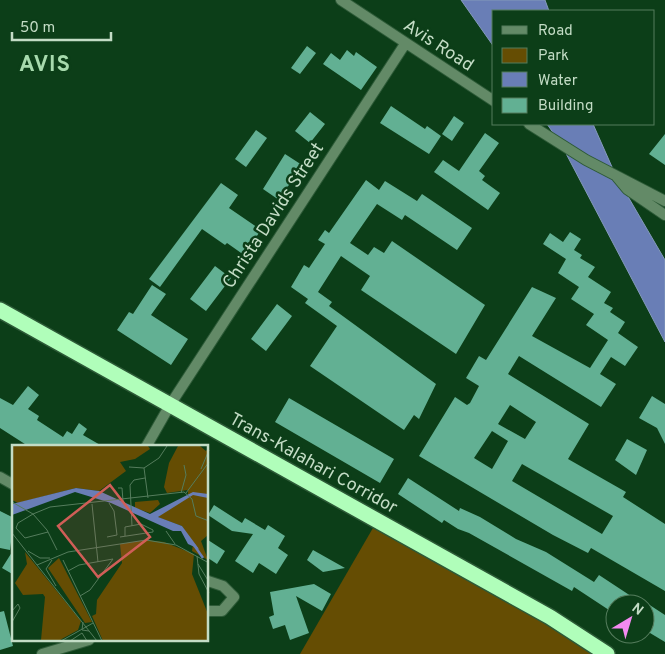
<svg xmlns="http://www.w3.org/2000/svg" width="665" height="654" viewBox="0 0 665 654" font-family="Overpass,sans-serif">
<rect width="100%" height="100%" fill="#0c3e18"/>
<path fill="#654d03" d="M 377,521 L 606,654 L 300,654 Z"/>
<path fill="#697eb6" stroke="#849aba" d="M 461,0 L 545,0 L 549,11 L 494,11 L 494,47 Z
M 547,124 L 593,124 L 616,176 L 665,260 L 665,342 L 561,144 Z"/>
<path fill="#62b093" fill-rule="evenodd" d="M 307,46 L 316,53 L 300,74 L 291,68 Z
M 347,50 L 354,56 L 356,52 L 377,67 L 361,90 L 323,64 L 331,53 L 340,60 Z
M 391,106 L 425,129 L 427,126 L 441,136 L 429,154 L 380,123 Z
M 310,112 L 325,124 L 310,143 L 295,131 Z
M 454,116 L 464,123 L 452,141 L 442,134 Z
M 256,130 L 267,138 L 246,167 L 235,159 Z
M 485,133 L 499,143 L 479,171 L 485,176 L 482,180 L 500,193 L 488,210 L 434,172 L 443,160 L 459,171 Z
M 665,134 L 665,165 L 649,154 Z
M 285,154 L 302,165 L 279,200 L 263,189 Z
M 366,180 L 379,190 L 385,181 L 417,201 L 422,194 L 472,228 L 457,250 L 405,215 L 402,220 L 377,204 L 350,243 L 368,255 L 374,247 L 384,253 L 392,241 L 485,305 L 456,354 L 361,290 L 370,276 L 341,256 L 318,292 L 332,302 L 329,306 L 436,384 L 419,419 L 414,415 L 404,430 L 310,366 L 337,326 L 305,303 L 308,299 L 291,287 L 304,265 L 309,268 L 325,244 L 318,240 L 325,230 L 329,233 Z
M 221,183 L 238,195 L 229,208 L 261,230 L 244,255 L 227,243 L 225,245 L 202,229 L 160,287 L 149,279 Z
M 570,232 L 581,239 L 574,250 L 582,255 L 580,258 L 595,267 L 588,277 L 611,292 L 604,303 L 613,308 L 610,312 L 625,322 L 618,333 L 638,347 L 625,366 L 611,357 L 600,374 L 616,384 L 601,407 L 519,356 L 508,374 L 589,424 L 568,459 L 626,492 L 623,497 L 665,524 L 665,591 L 591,548 L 588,553 L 553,535 L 419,456 L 455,397 L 467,405 L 470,403 L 479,386 L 466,378 L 479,356 L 486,360 L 532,287 L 556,298 L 532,336 L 590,368 L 608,340 L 586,325 L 594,314 L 571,299 L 579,287 L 558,273 L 566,259 L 543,244 L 550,233 L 563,242 ZM 510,405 L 536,422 L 525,439 L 498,424 ZM 492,431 L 508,441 L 492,469 L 474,458 ZM 522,464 L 613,516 L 602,534 L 512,481 Z
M 215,266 L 231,278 L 206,311 L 190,299 Z
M 152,285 L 166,294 L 151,315 L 188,339 L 171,365 L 117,330 L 129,312 L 133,314 Z
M 277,304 L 292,316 L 266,351 L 251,339 Z
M 28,386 L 39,395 L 28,409 L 39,416 L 37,420 L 63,437 L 67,431 L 72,434 L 79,423 L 87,429 L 83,435 L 102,446 L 28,446 L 0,428 L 0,398 L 13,405 Z
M 652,396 L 665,404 L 665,444 L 657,428 L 639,418 Z
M 289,398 L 394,459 L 380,483 L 275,422 Z
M 627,439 L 647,450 L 636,475 L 615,460 Z
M 408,478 L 459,511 L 460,508 L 480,517 L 516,539 L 546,552 L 594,582 L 599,575 L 643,604 L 615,604 L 615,614 L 574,587 L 572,591 L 469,533 L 458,529 L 444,520 L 442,523 L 398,494 Z
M 214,505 L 242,523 L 245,518 L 265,530 L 268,525 L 285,536 L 278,548 L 288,555 L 276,574 L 259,563 L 253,573 L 235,561 L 253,534 L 232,531 L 208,515 Z
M 0,511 L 14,518 L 10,550 L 0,548 Z
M 208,540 L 225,551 L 217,564 L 208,558 Z
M 14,549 L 14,575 L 2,568 Z
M 313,550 L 345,568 L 323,572 L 307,560 Z
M 314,584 L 331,594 L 322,611 L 296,596 L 309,633 L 290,640 L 285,625 L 273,629 L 269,617 L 274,615 L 270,592 Z
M 645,602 L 665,615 L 665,642 L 645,630 Z
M 4,611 L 13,646 L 0,650 L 0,612 Z"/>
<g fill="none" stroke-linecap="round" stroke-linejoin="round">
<g stroke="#2d5a37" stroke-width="12">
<path id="street" d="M 341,0 L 494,101
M 529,124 L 586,160 L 665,201
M 617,177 L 627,189 L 665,215
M 146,447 L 170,405 L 405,44
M 0,477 L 14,485
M 208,581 L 223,586 L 234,597 L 222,611 L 208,611
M 42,654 L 89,640"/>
</g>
<g stroke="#2d5a37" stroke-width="18">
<path id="highway" d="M 0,310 L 550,617 L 607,654"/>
</g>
<use href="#street" stroke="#638a67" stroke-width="10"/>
<use href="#highway" stroke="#b0feba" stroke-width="15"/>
</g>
<g text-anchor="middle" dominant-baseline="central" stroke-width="5" stroke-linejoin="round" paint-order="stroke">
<g font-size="18" fill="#c3dcc5" stroke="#0c3e18">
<text transform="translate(438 46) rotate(33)">Avis Road</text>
<text transform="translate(274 216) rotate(-57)">Christa Davids Street</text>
<text transform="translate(313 464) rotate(29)">Trans-Kalahari Corridor</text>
</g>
<g font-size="22" font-weight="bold" letter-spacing="1" fill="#a7daad" stroke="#0c3e18">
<text x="45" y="65">AVIS</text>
</g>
</g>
<g transform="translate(12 445)">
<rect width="196" height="196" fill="#0c3e18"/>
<path d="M 0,1 L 136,1 L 138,4 L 123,14 L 108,17 L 114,26 L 87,46 L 64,43 L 6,58 L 0,55 ZM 166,1 L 188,1 L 194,6 L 196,3 L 196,90 L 189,96 L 196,115 L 180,106 L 181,99 L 170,81 L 145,72 L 176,50 L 176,45 L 155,48 L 152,42 L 157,18 ZM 146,55 L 148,59 L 138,68 L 123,63 L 123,57 ZM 134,95 L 152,97 L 182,109 L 180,129 L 196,169 L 196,196 L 91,196 L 80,171 L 84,169 L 85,155 L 110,118 L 108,99 ZM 13,107 L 69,176 L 66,185 L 48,195 L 29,195 L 33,152 L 31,149 L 11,150 L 3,138 L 15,119 ZM 47,113 L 80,177 L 73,178 L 36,123 Z" fill="#654d03"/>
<path d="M 64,43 L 87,46 L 138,69 L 181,47 L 196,49 L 196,53 L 181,50 L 146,72 L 170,81 L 187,104 L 176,99 L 169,86 L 161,86 L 99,58 L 63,47 L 0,70 L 0,59 Z" fill="#697eb6"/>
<path fill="none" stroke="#697eb6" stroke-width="2.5" d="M 182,100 L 191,113"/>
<path fill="none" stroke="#557d5d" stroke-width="1" d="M 117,22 L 132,23M 189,24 L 197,5M 106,43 L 110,43 L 111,56M 169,48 L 174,30 L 172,20M 174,48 L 197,17M 136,53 L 132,23 L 147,13 L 155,1M 0,57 L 21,69 L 38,62 L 172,47 L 180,54 L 184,71 L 197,76M 80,59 L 86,117M 120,81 L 118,40 L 122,35 L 133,33M 154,86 L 163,99M 36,87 L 13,93 L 4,83 L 6,78 L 21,69 L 35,85 L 45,105M 0,88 L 25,120 L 56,107 L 134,95 L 164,100 L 197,118M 95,92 L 105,90 L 102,66 L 97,58M 108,92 L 141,87 L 141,85 L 129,79 L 113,82 L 113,91M 16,106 L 28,113 L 38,113M 185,111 L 187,129 L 197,148M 40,115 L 34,124 L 44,141M 51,115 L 90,196M 186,119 L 197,137M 25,120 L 85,196M 56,126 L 67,120 L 101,114 L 78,145 L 68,151M 0,166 L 6,159 L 8,163 L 0,177M 71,177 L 70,185 L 77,186M 49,196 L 81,178M 58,196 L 70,188 L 75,196"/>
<path fill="#d05e57" fill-opacity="0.15" stroke="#d05e57" stroke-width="2.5" d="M 98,40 L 138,92 L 86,132 L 46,81 Z"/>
<rect width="196" height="196" fill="none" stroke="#c3dcc5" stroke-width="2.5"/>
</g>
<rect x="492" y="10" width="162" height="115" fill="#0c3e18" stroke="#557d5d"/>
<rect x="502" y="26" width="25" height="8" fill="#638a67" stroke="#557d5d"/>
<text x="538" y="35" font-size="15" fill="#c3dcc5">Road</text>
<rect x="502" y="48" width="25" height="15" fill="#654d03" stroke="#557d5d"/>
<text x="538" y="60" font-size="15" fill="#c3dcc5">Park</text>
<rect x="502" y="72" width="25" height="15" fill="#697eb6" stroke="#557d5d"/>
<text x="538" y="85" font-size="15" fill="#c3dcc5">Water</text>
<rect x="502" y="98" width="25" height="15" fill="#62b093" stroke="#557d5d"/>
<text x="538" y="110" font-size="15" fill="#c3dcc5">Building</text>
<g transform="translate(630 619) rotate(38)"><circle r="24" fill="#0c3e18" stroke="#557d5d"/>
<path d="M0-4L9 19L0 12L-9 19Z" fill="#f38af1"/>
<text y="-8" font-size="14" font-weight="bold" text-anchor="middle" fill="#c3dcc5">N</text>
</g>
<path d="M12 32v8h99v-8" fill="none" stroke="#c3dcc5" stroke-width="2.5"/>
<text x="20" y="32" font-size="15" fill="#c3dcc5" stroke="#0c3e18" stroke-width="4" paint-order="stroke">50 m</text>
</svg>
